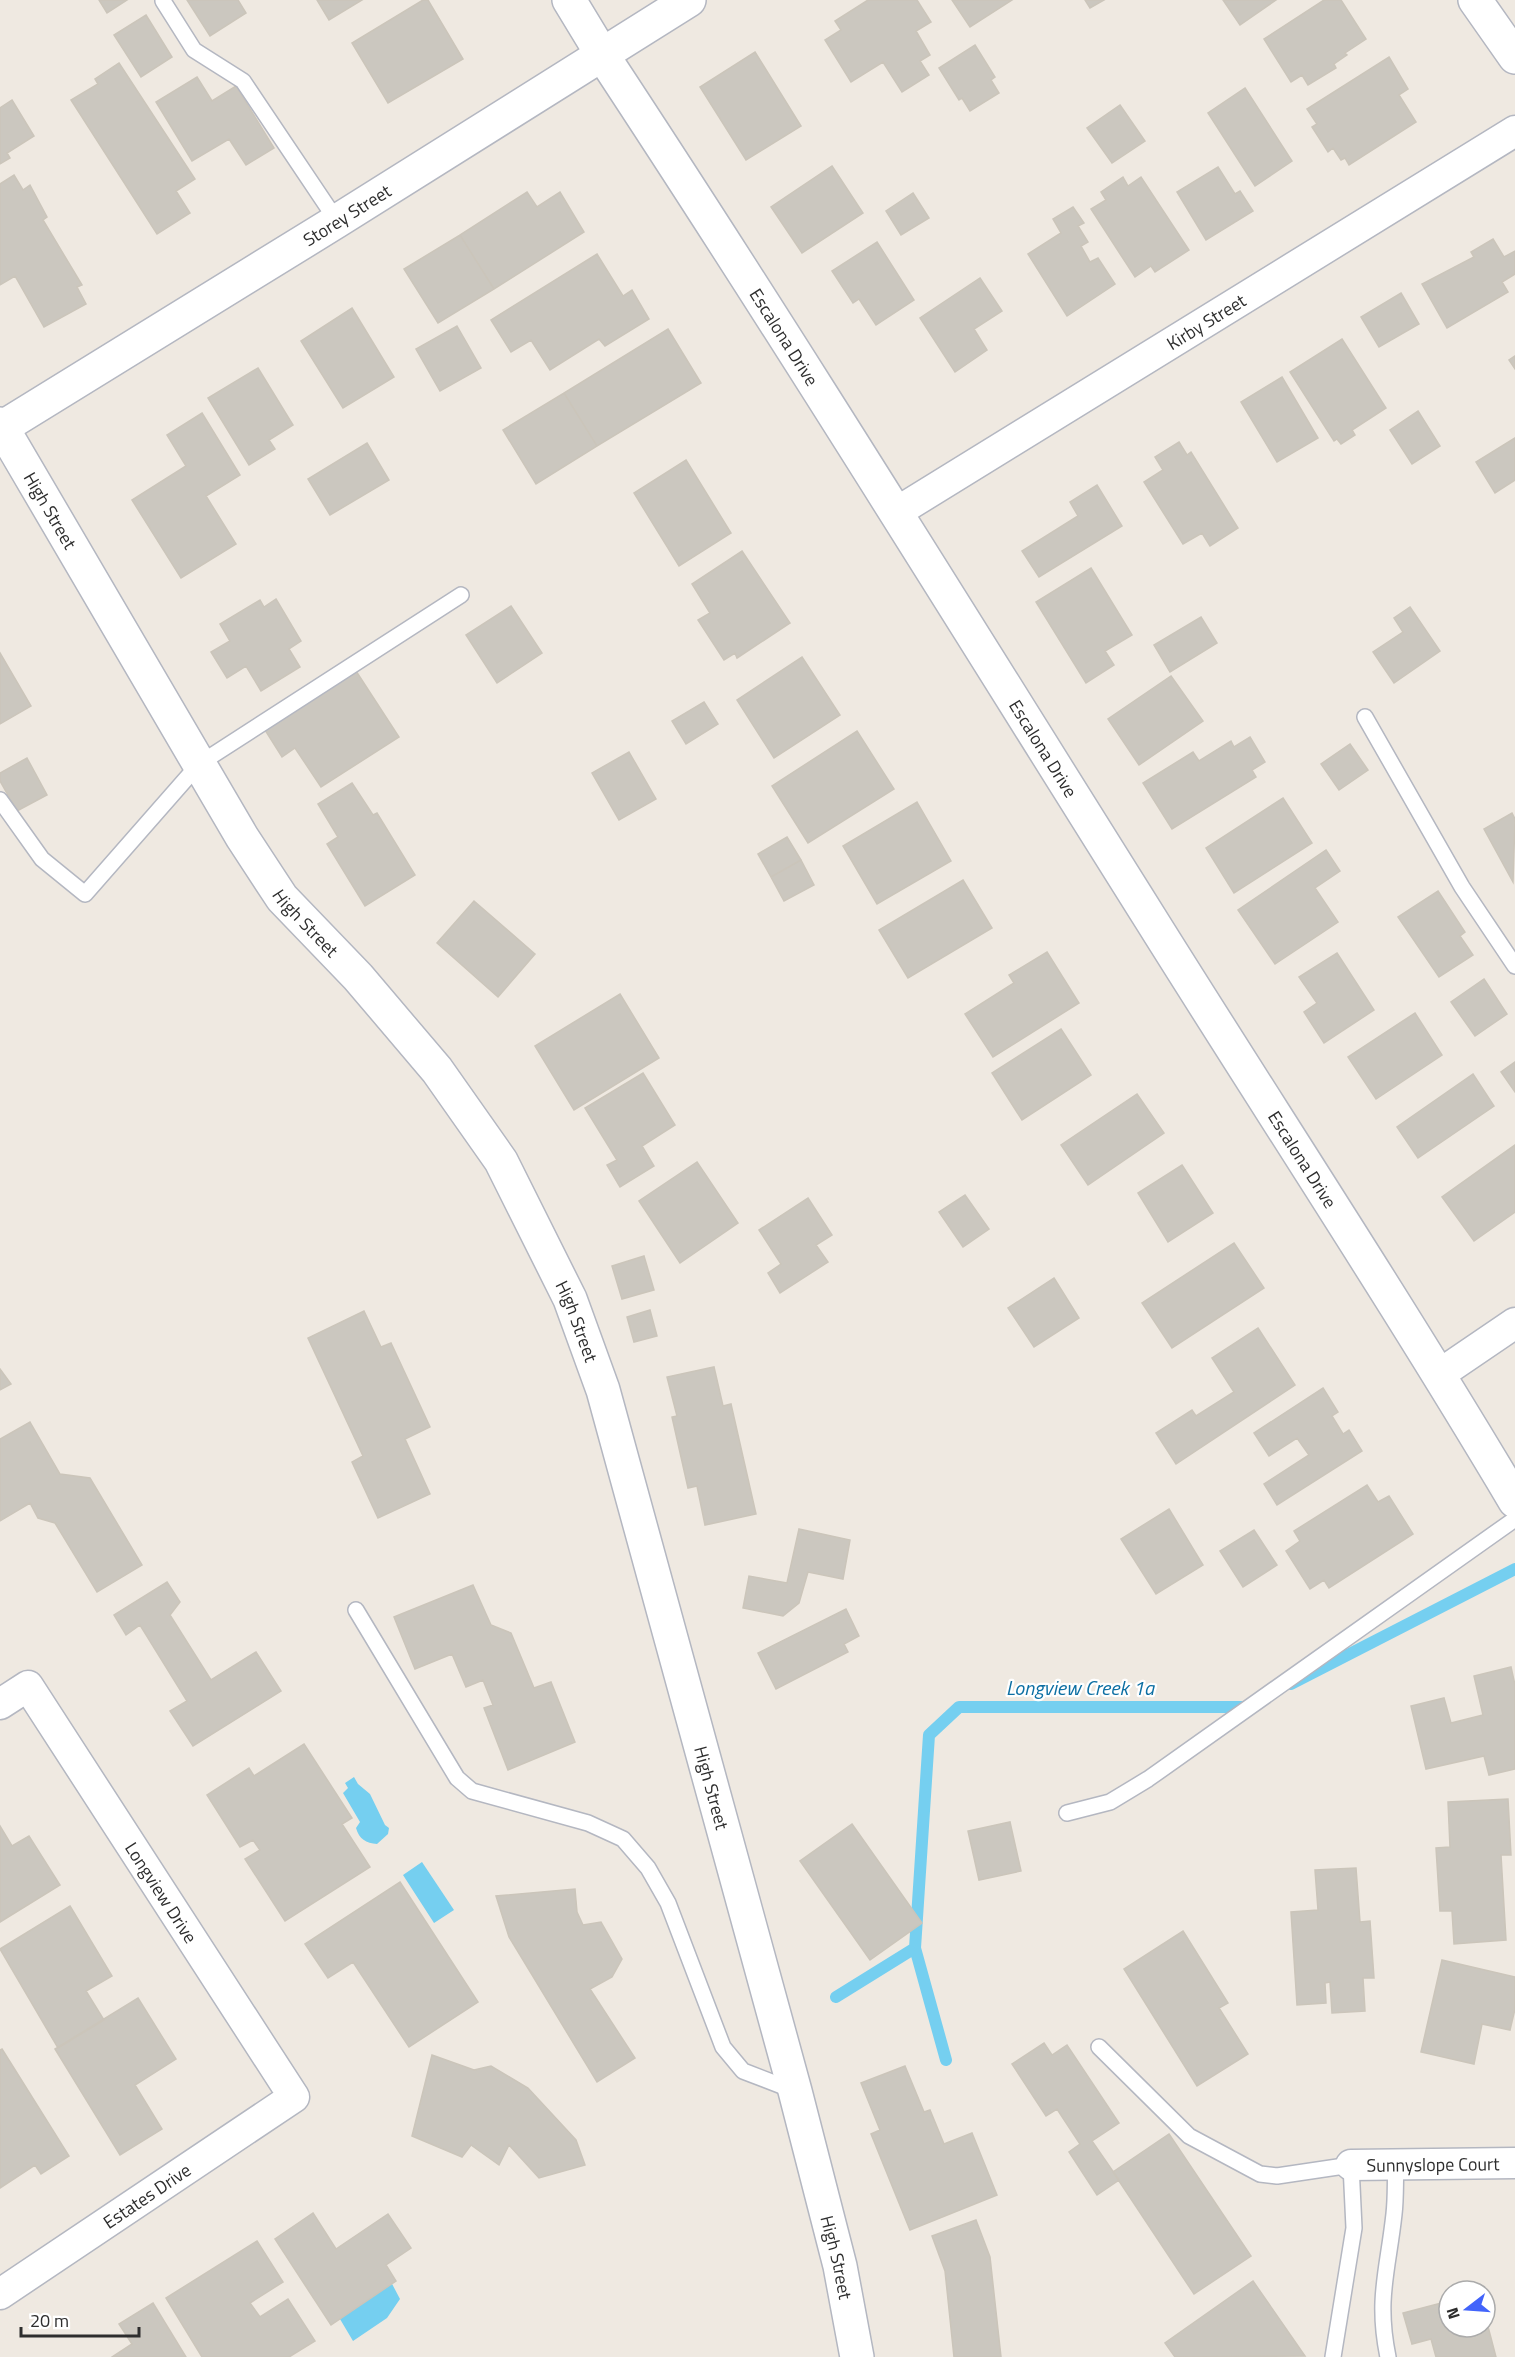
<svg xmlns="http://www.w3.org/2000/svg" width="1515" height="2357" viewBox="0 0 1515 2357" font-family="'Titillium Web',sans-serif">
<rect width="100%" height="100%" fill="#efe9e1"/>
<path fill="#75cff0" d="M 354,1777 L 358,1784 L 370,1794 L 385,1825 L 389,1828 L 388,1834 L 377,1844 C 366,1843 359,1839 356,1828 L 360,1822 L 343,1793 L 348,1788 L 345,1783 Z
M 422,1862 L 454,1910 L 434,1923 L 403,1875 Z
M 390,2280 L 400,2299 L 387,2318 L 353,2341 L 337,2314 Z"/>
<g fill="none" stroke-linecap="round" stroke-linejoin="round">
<path stroke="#75cff0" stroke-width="12" d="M 1291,1684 L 1515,1569
M 915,1948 L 946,2060
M 836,1997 L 915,1948 L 929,1735 L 959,1707 L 1246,1707 L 1251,1704"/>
</g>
<path fill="#cbc7bf" stroke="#cbc5ba" stroke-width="1.5" d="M 99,0 L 127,0 L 107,13 Z
M 187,0 L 238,0 L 246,13 L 210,36 Z
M 317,0 L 362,0 L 329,20 Z
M 423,0 L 428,0 L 463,59 L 388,103 L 352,43 Z
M 868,0 L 917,0 L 931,22 L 916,31 L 930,55 L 920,61 L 929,75 L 902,92 L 883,62 L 851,82 L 825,40 L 841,30 L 835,21 Z
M 952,0 L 1012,0 L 970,27 Z
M 1085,0 L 1104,0 L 1090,8 Z
M 1223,0 L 1276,0 L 1240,25 Z
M 1324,0 L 1341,0 L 1366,39 L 1345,53 L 1347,55 L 1334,64 L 1336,68 L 1308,85 L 1302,75 L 1291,82 L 1264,39 Z
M 146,15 L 172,57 L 141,77 L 114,35 Z
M 975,45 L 995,77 L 991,80 L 999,93 L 970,111 L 962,98 L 959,100 L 939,68 Z
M 755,52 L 801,126 L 746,160 L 700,87 Z
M 1389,57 L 1408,89 L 1399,95 L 1416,122 L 1349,165 L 1345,158 L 1341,160 L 1333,148 L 1328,152 L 1312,127 L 1317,124 L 1307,109 Z
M 119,63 L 195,179 L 176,191 L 190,213 L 157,234 L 71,100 L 98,84 L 95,79 Z
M 197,77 L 212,101 L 236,86 L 274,148 L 246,165 L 229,139 L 192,161 L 156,102 Z
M 1245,88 L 1292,161 L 1255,186 L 1208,113 Z
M 12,100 L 34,136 L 7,153 L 10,158 L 0,164 L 0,108 Z
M 1120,105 L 1145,141 L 1112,163 L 1087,128 Z
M 832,166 L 863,213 L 802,253 L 771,207 Z
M 1218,167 L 1235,194 L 1240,191 L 1253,211 L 1206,240 L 1177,192 Z
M 14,175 L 23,190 L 30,185 L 47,217 L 43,220 L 82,285 L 77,287 L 86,304 L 44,327 L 15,276 L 0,285 L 0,184 Z
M 1123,177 L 1128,186 L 1141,177 L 1189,250 L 1155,272 L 1151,266 L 1135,277 L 1091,209 L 1106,200 L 1101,192 Z
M 527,192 L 537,207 L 560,192 L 584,232 L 494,289 L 460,235 Z
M 913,193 L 929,218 L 901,235 L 886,211 Z
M 1073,207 L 1084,223 L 1078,226 L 1088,242 L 1081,246 L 1090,262 L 1098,258 L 1115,284 L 1067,316 L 1028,254 L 1061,233 L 1053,219 Z
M 460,235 L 494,289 L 438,323 L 404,269 Z
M 1493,239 L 1504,257 L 1515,251 L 1515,274 L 1502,282 L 1508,292 L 1447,328 L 1422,284 L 1474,257 L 1471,252 Z
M 877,242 L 914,300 L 876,325 L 859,299 L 853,303 L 832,271 Z
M 597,254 L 623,296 L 632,290 L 649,319 L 605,346 L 599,339 L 550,370 L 531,340 L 511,352 L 491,320 Z
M 980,278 L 1002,311 L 974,329 L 987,350 L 955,372 L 920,318 Z
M 1401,293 L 1419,324 L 1379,347 L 1361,317 Z
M 352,308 L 394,377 L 343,408 L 301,341 Z
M 457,326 L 481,368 L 440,391 L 416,349 Z
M 668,329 L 701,383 L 597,446 L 564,393 Z
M 1342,339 L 1386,408 L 1352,430 L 1355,435 L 1341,444 L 1337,439 L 1334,441 L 1290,372 Z
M 1515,356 L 1515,369 L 1509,360 Z
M 258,368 L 293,425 L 269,440 L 275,449 L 249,465 L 208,398 Z
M 1282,377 L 1318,438 L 1277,462 L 1241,402 Z
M 564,393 L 597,446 L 536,484 L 503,430 Z
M 1418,411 L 1440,446 L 1412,464 L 1390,430 Z
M 202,413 L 240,475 L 206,496 L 236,544 L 181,578 L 132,500 L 186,466 L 167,435 Z
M 1515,438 L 1515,480 L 1495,493 L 1476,462 Z
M 1179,442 L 1187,455 L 1191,452 L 1238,528 L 1210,546 L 1202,533 L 1183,544 L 1144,482 L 1163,470 L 1155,457 Z
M 367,443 L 389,480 L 330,515 L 308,479 Z
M 686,460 L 731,533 L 679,566 L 634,493 Z
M 1097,485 L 1122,526 L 1039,577 L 1022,551 L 1078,516 L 1070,502 Z
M 742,551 L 790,623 L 737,658 L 735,653 L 724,660 L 698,620 L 710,613 L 692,584 Z
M 1091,568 L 1132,635 L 1105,651 L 1114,665 L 1086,683 L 1036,602 Z
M 276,599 L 301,641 L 289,649 L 300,667 L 261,691 L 246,666 L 227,678 L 211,652 L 230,641 L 220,624 L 260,600 L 264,607 Z
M 511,606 L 542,653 L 497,683 L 466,635 Z
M 1410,607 L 1440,651 L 1394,683 L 1373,652 L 1403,632 L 1394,618 Z
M 1201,617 L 1217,643 L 1170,672 L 1154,645 Z
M 0,653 L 31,706 L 0,724 Z
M 802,657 L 840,715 L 774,758 L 737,700 Z
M 356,671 L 399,737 L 321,787 L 295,748 L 282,757 L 265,730 Z
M 1171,676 L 1203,721 L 1139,765 L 1108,719 Z
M 704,702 L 718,724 L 686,744 L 672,721 Z
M 857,731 L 894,789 L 808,843 L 772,786 Z
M 1250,737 L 1265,762 L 1252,770 L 1256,777 L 1172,829 L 1143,783 L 1193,752 L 1199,761 L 1231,741 L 1234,747 Z
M 1350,744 L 1368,770 L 1339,790 L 1321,764 Z
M 629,752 L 656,799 L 619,820 L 592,773 Z
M 27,758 L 47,795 L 17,811 L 0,781 L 0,773 Z
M 352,783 L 373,815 L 377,813 L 415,875 L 365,906 L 327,844 L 338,837 L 318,804 Z
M 1283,798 L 1312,843 L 1234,893 L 1206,848 Z
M 917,802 L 951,861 L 877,904 L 843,846 Z
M 1512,813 L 1515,819 L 1513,882 L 1484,829 Z
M 787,837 L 801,860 L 771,877 L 758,854 Z
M 1326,850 L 1340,871 L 1315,888 L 1338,922 L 1275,964 L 1238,910 Z
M 801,860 L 814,885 L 784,901 L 771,877 Z
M 963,880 L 992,928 L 908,978 L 879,930 Z
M 1438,891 L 1465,932 L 1460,936 L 1473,955 L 1439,977 L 1398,917 Z
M 474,901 L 535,954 L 498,997 L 437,943 Z
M 1047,952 L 1079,1003 L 993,1057 L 965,1014 L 1014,983 L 1009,975 Z
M 1337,953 L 1374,1010 L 1324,1043 L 1304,1012 L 1317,1003 L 1299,977 Z
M 1484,979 L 1507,1014 L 1475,1036 L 1451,1002 Z
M 620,994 L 659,1058 L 574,1110 L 535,1046 Z
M 1415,1013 L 1442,1055 L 1376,1099 L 1348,1057 Z
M 1061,1029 L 1091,1075 L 1022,1120 L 992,1073 Z
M 1515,1062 L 1515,1092 L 1501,1072 Z
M 643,1073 L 675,1125 L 642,1146 L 654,1166 L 620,1187 L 607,1165 L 617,1160 L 585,1108 Z
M 1473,1074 L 1494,1106 L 1418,1158 L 1397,1127 Z
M 1137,1094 L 1164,1133 L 1088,1185 L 1061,1145 Z
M 1515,1145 L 1515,1212 L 1474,1241 L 1442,1197 Z
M 697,1162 L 738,1223 L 680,1263 L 639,1201 Z
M 1182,1165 L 1213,1213 L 1168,1242 L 1138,1193 Z
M 965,1195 L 989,1229 L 963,1247 L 939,1212 Z
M 808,1198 L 832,1235 L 816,1245 L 828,1262 L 780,1293 L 768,1273 L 781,1264 L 759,1230 Z
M 1234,1243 L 1264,1288 L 1172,1348 L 1142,1303 Z
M 644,1256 L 654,1290 L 622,1299 L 612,1266 Z
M 1054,1278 L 1079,1318 L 1034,1347 L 1008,1308 Z
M 650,1310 L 657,1336 L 634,1342 L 627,1317 Z
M 364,1311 L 381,1347 L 391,1343 L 430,1427 L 405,1439 L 430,1494 L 378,1518 L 352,1462 L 363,1456 L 308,1338 Z
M 1258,1328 L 1295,1385 L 1176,1464 L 1156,1433 L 1192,1410 L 1196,1416 L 1234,1392 L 1212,1358 Z
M 714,1367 L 723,1406 L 731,1404 L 756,1514 L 705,1525 L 697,1486 L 688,1488 L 672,1417 L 677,1416 L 667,1377 Z
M 0,1369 L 11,1384 L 0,1390 Z
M 1323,1388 L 1338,1412 L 1332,1416 L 1343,1434 L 1349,1430 L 1362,1451 L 1277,1505 L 1264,1484 L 1309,1455 L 1297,1438 L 1269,1456 L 1254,1433 Z
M 30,1422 L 60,1474 L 90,1478 L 142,1565 L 97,1592 L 55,1523 L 38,1518 L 30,1503 L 0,1521 L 0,1439 Z
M 1367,1485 L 1378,1502 L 1389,1496 L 1413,1534 L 1329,1588 L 1324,1580 L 1310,1589 L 1286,1551 L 1300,1541 L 1294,1531 Z
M 1169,1509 L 1203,1565 L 1156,1594 L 1121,1539 Z
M 799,1529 L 850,1540 L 843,1579 L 808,1572 L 799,1603 L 783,1616 L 743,1608 L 749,1576 L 787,1583 Z
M 1254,1530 L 1277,1565 L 1243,1587 L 1220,1551 Z
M 167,1582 L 180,1602 L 170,1615 L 211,1680 L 256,1652 L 281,1691 L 193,1746 L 170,1711 L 187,1701 L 140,1625 L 126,1635 L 114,1615 Z
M 473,1585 L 491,1625 L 511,1633 L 534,1688 L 551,1682 L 575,1742 L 508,1770 L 484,1708 L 493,1705 L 483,1680 L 466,1687 L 452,1654 L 415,1669 L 394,1617 Z
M 846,1609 L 859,1636 L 844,1644 L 848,1652 L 776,1689 L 758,1653 Z
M 1511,1667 L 1515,1685 L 1515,1769 L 1489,1775 L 1484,1756 L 1426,1769 L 1411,1706 L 1444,1698 L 1451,1723 L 1483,1715 L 1474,1676 Z
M 304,1744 L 352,1818 L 342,1824 L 370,1867 L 285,1921 L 245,1859 L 260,1850 L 253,1840 L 240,1847 L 207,1795 L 249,1768 L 254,1776 Z
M 1508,1799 L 1511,1855 L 1501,1855 L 1506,1940 L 1454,1944 L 1452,1911 L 1440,1911 L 1436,1848 L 1450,1847 L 1448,1802 Z
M 1010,1822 L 1021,1871 L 979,1880 L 968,1831 Z
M 852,1824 L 922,1923 L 870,1960 L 800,1861 Z
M 0,1826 L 12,1846 L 29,1836 L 60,1885 L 0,1922 Z
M 1356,1868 L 1360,1922 L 1370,1921 L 1374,1978 L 1363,1978 L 1365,2011 L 1332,2013 L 1330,1982 L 1325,1983 L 1326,2003 L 1297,2005 L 1291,1912 L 1318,1910 L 1315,1870 Z
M 400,1882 L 478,2002 L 409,2047 L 353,1962 L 328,1978 L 305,1944 Z
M 575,1889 L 577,1912 L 583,1925 L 601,1922 L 622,1959 L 612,1977 L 590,1989 L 635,2058 L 597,2082 L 509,1937 L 496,1896 Z
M 70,1906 L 112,1976 L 86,1991 L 104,2020 L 58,2048 L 0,1949 Z
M 1183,1931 L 1228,2003 L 1219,2008 L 1248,2054 L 1197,2086 L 1124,1969 Z
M 1442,1960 L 1515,1977 L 1515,2009 L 1510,2030 L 1482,2024 L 1474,2064 L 1421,2052 Z
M 138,1998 L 176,2059 L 135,2085 L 162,2129 L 120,2155 L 55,2049 Z
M 1044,2043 L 1052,2055 L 1067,2045 L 1119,2123 L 1092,2141 L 1119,2180 L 1097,2195 L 1069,2152 L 1080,2144 L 1057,2109 L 1046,2116 L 1012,2064 Z
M 2,2049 L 69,2156 L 41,2174 L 35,2165 L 0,2188 L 0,2050 Z
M 432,2055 L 474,2070 L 491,2066 L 528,2088 L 576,2140 L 585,2165 L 539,2178 L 509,2145 L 499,2165 L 471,2145 L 462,2157 L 412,2136 Z
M 905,2066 L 924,2112 L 930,2110 L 944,2144 L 972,2133 L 997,2195 L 910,2230 L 871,2134 L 880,2130 L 861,2083 Z
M 1169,2134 L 1251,2256 L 1194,2294 L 1113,2172 Z
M 313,2213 L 336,2249 L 388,2214 L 411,2248 L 386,2265 L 396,2281 L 331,2325 L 275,2239 Z
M 976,2220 L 990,2257 L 1001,2357 L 954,2357 L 945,2271 L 932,2236 Z
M 257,2241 L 283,2282 L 250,2303 L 260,2317 L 288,2299 L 315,2341 L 289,2357 L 202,2357 L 166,2298 Z
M 1253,2281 L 1305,2356 L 1175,2357 L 1165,2343 Z
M 1449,2301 L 1449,2327 L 1485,2327 L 1486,2319 L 1496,2357 L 1436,2357 L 1431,2339 L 1412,2344 L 1403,2313 Z
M 153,2303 L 186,2357 L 112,2357 L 132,2344 L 119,2324 Z"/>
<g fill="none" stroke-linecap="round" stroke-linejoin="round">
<g stroke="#b4b7c1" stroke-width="18">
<path id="service" d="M 163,1 L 194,50 L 243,81 L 337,221
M 1365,717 L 1462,887 L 1515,966
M 0,800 L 42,859 L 85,894 L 199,764 L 461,595
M 356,1610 L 457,1778 L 472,1791 L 588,1823 L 623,1839 L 648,1868 L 668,1903 L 723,2047 L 743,2071 L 795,2091
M 1067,1813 L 1110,1802 L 1148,1779 L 1515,1519
M 1099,2047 L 1189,2136 L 1260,2174 L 1277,2176 L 1351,2165 L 1354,2228 L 1333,2357
M 1388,2357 C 1376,2299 1388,2270 1394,2214 C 1396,2197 1395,2180 1396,2163"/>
</g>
<g stroke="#b4b7c1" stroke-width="33">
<g id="minor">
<path id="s1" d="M 897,512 L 1515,131"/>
<path d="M 1440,1374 L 1515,1323"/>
<path id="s2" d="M 0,1704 L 28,1686 L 294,2097 L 0,2294"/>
<path id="s3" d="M 1351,2165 L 1515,2163"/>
</g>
</g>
<g stroke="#b4b7c1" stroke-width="36">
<g id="tertiary">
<path id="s4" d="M 569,0 L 603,56 C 790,340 969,630 1150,918 C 1272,1113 1398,1304 1515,1501"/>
<path d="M 1475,0 L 1515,57"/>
</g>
</g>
<g stroke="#b4b7c1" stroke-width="36">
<g id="secondary">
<path id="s5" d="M 0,424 L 242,837 L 282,898 L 358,977 L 437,1070 L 501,1161 L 570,1299 L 603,1390 L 795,2091 L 840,2266 L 857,2357"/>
<path id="s6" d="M 3,427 L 337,221 L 689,0"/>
</g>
</g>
<use href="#service" stroke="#fff" stroke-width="15"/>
<use href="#minor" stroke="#fff" stroke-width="30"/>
<use href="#tertiary" stroke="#fff" stroke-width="33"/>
<use href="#secondary" stroke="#fff" stroke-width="33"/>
</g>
<g text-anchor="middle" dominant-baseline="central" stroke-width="4.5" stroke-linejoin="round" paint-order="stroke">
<g font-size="18" fill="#2e2e2e" stroke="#fff">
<text stroke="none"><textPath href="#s6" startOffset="404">Storey Street</textPath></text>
<text stroke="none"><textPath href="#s1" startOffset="363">Kirby Street</textPath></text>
<text stroke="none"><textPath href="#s4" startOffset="400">Escalona Drive</textPath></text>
<text stroke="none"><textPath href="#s5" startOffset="100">High Street</textPath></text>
<text stroke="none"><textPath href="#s4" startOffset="886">Escalona Drive</textPath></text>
<text stroke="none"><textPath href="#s5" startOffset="586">High Street</textPath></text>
<text stroke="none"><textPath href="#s4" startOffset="1372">Escalona Drive</textPath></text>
<text stroke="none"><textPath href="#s5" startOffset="1072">High Street</textPath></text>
<text stroke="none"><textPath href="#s5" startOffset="1558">High Street</textPath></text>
<text stroke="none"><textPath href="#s2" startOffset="279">Longview Drive</textPath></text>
<text stroke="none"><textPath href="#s3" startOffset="82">Sunnyslope Court</textPath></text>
<text transform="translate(147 2196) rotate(-34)">Estates Drive</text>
<text stroke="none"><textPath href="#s5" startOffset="2044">High Street</textPath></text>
</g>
<g font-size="20" font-style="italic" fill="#0d6fa3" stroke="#fff">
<text x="1080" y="1687">Longview Creek 1a</text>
</g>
</g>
<g transform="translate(1467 2309) rotate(253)"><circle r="28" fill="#ffffff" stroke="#ababab" stroke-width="1.5"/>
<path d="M0-4.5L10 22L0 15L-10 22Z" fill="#4264fb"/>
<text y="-9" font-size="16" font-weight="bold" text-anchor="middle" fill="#2e2e2e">N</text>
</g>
<path d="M21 2327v9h118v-9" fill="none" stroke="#2e2e2e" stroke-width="3"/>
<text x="30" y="2327" font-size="18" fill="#2e2e2e" stroke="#ffffff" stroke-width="4.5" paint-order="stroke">20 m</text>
</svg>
